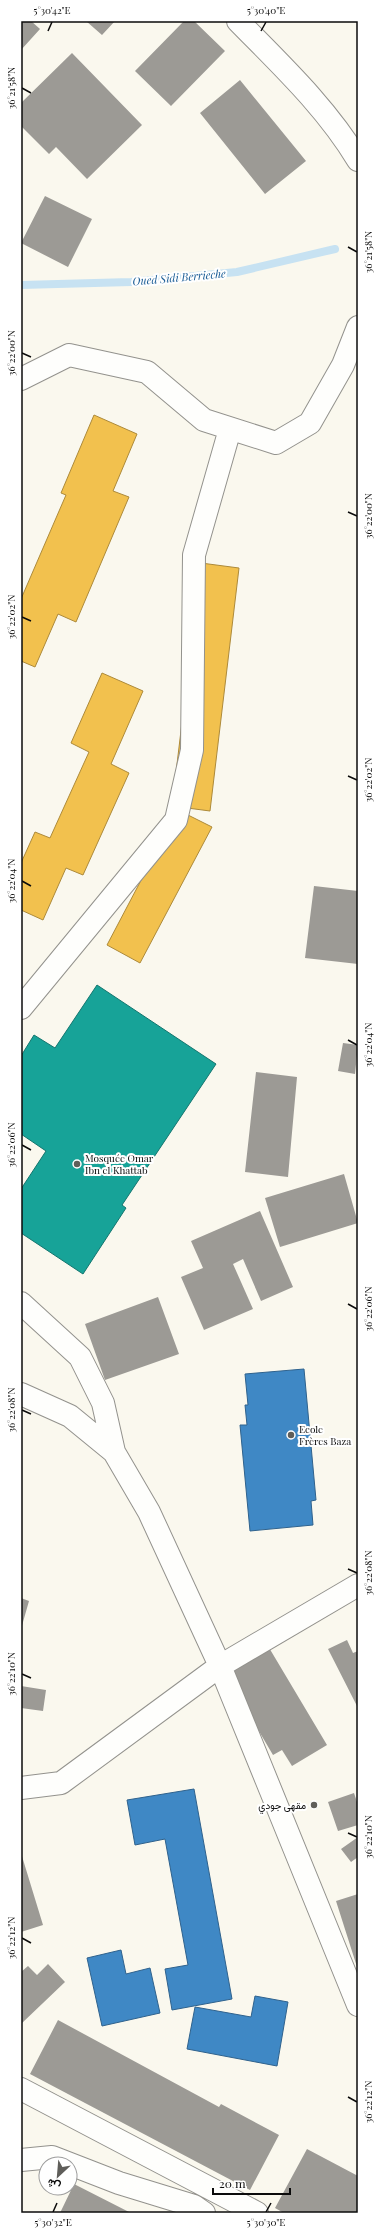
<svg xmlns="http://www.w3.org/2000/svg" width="379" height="2234" viewBox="0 0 379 2234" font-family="'Playfair Display',Vazirmatn,serif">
<rect width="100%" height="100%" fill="#faf8ee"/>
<path fill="#f2c14e" stroke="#ad8a3a" d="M 94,415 L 137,434 L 113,491 L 129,497 L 76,622 L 58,614 L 35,667 L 21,661 L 21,599 L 66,495 L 61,493 Z
M 201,563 L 239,568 L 210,811 L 172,806 Z
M 102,673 L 143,691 L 111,764 L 129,773 L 83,875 L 66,868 L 43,920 L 21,910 L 21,863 L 35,832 L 50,838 L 89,752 L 71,743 Z
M 178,810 L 212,827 L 140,963 L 107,945 Z"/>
<path fill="#3f88c5" stroke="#2f628d" d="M 304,1369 L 316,1500 L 311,1501 L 313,1525 L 250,1531 L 240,1425 L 247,1425 L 245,1405 L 248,1405 L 245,1374 Z
M 194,1789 L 232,1999 L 172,2010 L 165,1969 L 188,1965 L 165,1839 L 135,1845 L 127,1800 Z
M 121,1950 L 126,1974 L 150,1968 L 160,2013 L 102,2026 L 87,1958 Z
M 255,1996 L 288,2002 L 277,2066 L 187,2049 L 195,2007 L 251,2017 Z"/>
<path fill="#17a398" stroke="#13756e" d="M 97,985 L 216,1064 L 122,1205 L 126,1208 L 83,1274 L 21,1233 L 21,1189 L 46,1151 L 21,1134 L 21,1056 L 34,1035 L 55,1048 Z"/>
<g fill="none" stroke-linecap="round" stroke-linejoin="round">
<path stroke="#c7e2f2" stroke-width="8" d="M 21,285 L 131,282 L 237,272 L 335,249"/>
</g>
<path fill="#9c9a95" d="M 21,21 L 31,21 L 40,29 L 21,50 Z
M 86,21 L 115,21 L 102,35 Z
M 184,21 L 194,21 L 225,51 L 171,106 L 135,71 Z
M 72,53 L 142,125 L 87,179 L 56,147 L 49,154 L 21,126 L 21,103 Z
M 240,80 L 306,161 L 265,194 L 200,113 Z
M 45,196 L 92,219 L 68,267 L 21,243 Z
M 314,886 L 358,891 L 358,964 L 305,958 Z
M 343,1043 L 358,1045 L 355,1074 L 338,1071 Z
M 256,1072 L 297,1077 L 288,1177 L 245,1172 Z
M 344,1174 L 358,1223 L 280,1247 L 265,1198 Z
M 260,1211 L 293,1287 L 261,1301 L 243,1259 L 233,1264 L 253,1309 L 204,1330 L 181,1277 L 203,1268 L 191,1241 Z
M 158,1297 L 179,1354 L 105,1380 L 85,1324 Z
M 21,1598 L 29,1601 L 21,1629 Z
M 347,1640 L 353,1653 L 358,1651 L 358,1708 L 328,1649 Z
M 268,1646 L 327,1745 L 292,1766 L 282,1750 L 273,1755 L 224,1672 Z
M 21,1686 L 46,1690 L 43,1711 L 21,1708 Z
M 354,1793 L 358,1805 L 358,1825 L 338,1831 L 328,1802 Z
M 358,1837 L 358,1857 L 351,1862 L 341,1849 Z
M 21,1853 L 43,1925 L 21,1932 Z
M 358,1894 L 358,1970 L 336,1901 Z
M 48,1964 L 65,1982 L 21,2024 L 21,1972 L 28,1966 L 37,1975 Z
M 58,2020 L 219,2107 L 221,2104 L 279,2135 L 250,2190 L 30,2074 Z
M 307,2149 L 358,2176 L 358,2213 L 284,2213 L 275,2208 Z
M 74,2184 L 131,2213 L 60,2213 Z"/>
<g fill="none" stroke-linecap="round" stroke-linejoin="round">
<g stroke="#93928d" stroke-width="24">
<path id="minor" d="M 238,21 C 281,65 326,107 358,160
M 21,379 L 69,355 L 147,372 L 204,420 L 276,443 L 310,423 L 343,365 L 358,327
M 21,1008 L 176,820 L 192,750 L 194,555 L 230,429
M 21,1303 L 80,1357 L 103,1403 L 114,1452
M 21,1394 L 70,1416 L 114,1452 L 149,1512 L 220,1666 L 358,2005
M 21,1788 L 61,1783 L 220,1666 L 358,1585
M 21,2089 L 257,2213
M 21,2160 L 52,2157 L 119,2183 L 194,2206 L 204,2213"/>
</g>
<use href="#minor" stroke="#fefefc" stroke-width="22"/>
</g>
<path fill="none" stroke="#0b0b0b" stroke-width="1.5" d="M 48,31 L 52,22M 261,31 L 266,22M 22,88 L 31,93M 348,247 L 357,252M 22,353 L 31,357M 348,512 L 357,516M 22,617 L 31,621M 348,776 L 357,780M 22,881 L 31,886M 348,1040 L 357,1045M 22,1145 L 31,1150M 348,1304 L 357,1309M 22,1410 L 31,1414M 348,1569 L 357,1573M 22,1674 L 31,1678M 348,1833 L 357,1837M 22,1938 L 31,1943M 348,2097 L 357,2102M 53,2212 L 57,2203M 266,2212 L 271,2203"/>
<g fill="#5f5e5a" stroke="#fff" stroke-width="1.5">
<circle cx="77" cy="1164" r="4"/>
<circle cx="291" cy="1435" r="4"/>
<circle cx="314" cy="1805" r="4"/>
</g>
<g text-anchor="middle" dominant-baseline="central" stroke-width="4" stroke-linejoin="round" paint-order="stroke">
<g font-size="10" fill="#0b0b0b" stroke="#fff" text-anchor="start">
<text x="85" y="1158">Mosquée Omar<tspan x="85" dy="12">Ibn el Khattab</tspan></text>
<text x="299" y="1429">Ecole<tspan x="299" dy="12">Frères Baza</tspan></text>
<text x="306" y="1805" text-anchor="end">مقهى جودي</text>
</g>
<g font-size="11" font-style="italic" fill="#1b5d96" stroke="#fff">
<text transform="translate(179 277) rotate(-5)">Oued Sidi Berrieche</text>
</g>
</g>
<rect width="379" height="2234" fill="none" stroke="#ffffff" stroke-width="44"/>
<g transform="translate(58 2176) rotate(206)"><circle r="19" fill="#ffffff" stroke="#9d9d9d"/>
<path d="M0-3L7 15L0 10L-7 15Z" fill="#5f5e5a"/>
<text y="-6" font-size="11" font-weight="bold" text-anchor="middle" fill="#0b0b0b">ش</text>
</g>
<path d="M213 2188v6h77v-6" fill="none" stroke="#0b0b0b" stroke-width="2"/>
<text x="219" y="2188" font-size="12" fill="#0b0b0b" stroke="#ffffff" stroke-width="3" paint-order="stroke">20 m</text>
<rect x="22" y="22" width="335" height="2190" fill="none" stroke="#0b0b0b" stroke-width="1.5"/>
<g font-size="10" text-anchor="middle" fill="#0b0b0b">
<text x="52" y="14">5°30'42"E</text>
<text x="266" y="14">5°30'40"E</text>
<text transform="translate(11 88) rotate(-90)" y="4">36°21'58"N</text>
<text transform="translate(368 252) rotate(-90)" y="4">36°21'58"N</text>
<text transform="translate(11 353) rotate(-90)" y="4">36°22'00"N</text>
<text transform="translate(368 516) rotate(-90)" y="4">36°22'00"N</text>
<text transform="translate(11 617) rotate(-90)" y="4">36°22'02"N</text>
<text transform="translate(368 780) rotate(-90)" y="4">36°22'02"N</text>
<text transform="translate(11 881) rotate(-90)" y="4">36°22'04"N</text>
<text transform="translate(368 1045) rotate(-90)" y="4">36°22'04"N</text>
<text transform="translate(11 1145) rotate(-90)" y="4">36°22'06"N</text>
<text transform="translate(368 1309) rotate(-90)" y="4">36°22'06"N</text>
<text transform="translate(11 1410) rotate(-90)" y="4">36°22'08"N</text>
<text transform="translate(368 1573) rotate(-90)" y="4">36°22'08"N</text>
<text transform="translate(11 1674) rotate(-90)" y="4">36°22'10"N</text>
<text transform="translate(368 1837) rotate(-90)" y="4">36°22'10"N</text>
<text transform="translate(11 1938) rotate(-90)" y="4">36°22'12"N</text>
<text transform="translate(368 2102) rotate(-90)" y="4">36°22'12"N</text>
<text x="53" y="2226">5°30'32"E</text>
<text x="266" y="2226">5°30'30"E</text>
</g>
</svg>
